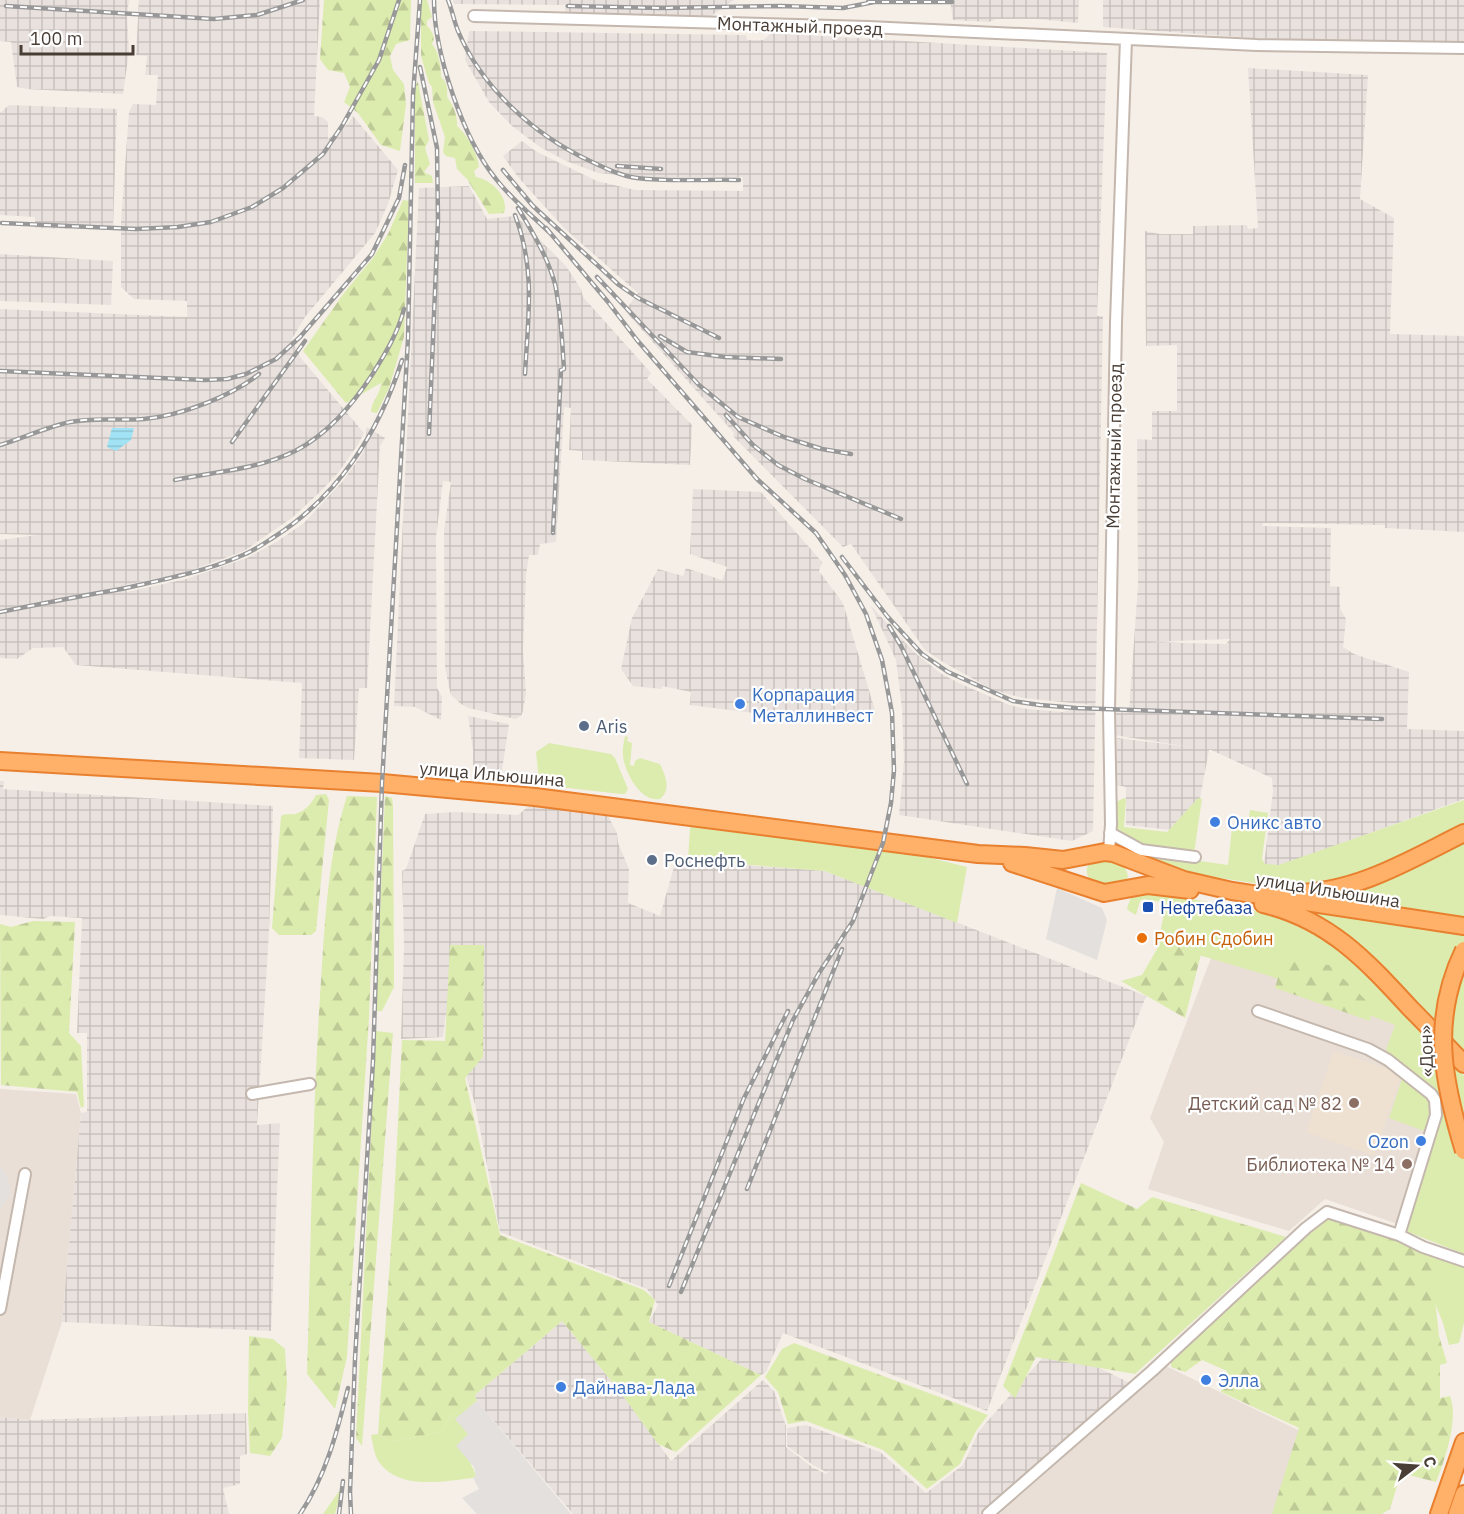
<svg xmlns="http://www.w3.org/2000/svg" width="1464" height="1514" viewBox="0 0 1464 1514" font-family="'IBM Plex Sans',sans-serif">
<defs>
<pattern id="industrial-grid" width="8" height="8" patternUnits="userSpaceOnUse" patternTransform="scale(1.5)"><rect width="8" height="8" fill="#e8e1dd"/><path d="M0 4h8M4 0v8" fill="none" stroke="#c8c2be"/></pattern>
<pattern id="forest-firs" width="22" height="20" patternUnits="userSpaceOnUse" patternTransform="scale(1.5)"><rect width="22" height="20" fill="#dcecae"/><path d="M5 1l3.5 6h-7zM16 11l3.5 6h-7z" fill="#becb96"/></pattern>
<pattern id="water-rules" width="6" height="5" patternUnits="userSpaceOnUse" patternTransform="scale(1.5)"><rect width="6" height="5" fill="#a1e3f5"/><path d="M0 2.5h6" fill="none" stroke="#8cc4d3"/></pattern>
</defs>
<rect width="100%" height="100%" fill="#f5efe8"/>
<path fill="#e9dfd6" d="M 1216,945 L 1405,1009 L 1446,1139 L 1421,1232 L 1325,1199 L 1289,1231 L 1148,1189 L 1164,1142 L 1150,1118 Z
M 0,1089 L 76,1094 L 81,1113 L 62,1322 L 30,1420 L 0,1417 Z
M 1166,1366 L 1300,1431 L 1274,1514 L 999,1514 Z"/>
<path fill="url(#industrial-grid)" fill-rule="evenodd" d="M 0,0 L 129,0 L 127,16 L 129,52 L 123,94 L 27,89 L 17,87 L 11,42 L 0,41 Z
M 139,0 L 320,0 L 314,116 L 322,117 L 328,122 L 328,139 L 349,123 L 353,116 L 398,170 L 388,204 L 375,233 L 305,317 L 292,339 L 300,357 L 364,433 L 357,446 L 338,473 L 320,492 L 293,517 L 244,551 L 184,573 L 125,585 L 127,592 L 186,579 L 247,558 L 276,542 L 304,523 L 343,481 L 364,451 L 367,427 L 385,438 L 380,446 L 367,688 L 359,688 L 354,760 L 299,758 L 302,683 L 76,665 L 63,647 L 33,648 L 17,659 L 0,658 L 0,540 L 37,535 L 0,534 L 0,309 L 187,317 L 187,301 L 134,299 L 121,287 L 121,221 L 129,112 L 133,104 L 156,105 L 158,75 L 145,75 L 147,56 L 136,55 Z
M 453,0 L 734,0 L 711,16 L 565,14 L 565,5 L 454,4 Z
M 950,0 L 1079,0 L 1078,23 L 1037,19 L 996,19 L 989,22 L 953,20 Z
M 1103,0 L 1464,0 L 1464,43 L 1253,38 L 1103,27 Z
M 469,31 L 746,35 L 747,40 L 764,40 L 771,33 L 1107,53 L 1097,316 L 1103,316 L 1093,831 L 1072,841 L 899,815 L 904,761 L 902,709 L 896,660 L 871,606 L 914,652 L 940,673 L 959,683 L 1009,705 L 1027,709 L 1063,712 L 1092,705 L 1023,698 L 993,690 L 943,662 L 925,650 L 851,544 L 843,547 L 733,436 L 734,433 L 625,311 L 638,293 L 565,229 L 518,177 L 503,156 L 522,141 L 537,152 L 597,181 L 635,190 L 743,191 L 743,177 L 642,177 L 598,173 L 566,161 L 540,147 L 512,126 L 489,102 L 465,60 Z
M 1248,68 L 1368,75 L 1360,199 L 1394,218 L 1390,334 L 1464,336 L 1464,532 L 1385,528 L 1385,525 L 1263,523 L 1262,526 L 1331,528 L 1330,586 L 1340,587 L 1340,608 L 1346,619 L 1343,647 L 1354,654 L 1409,672 L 1407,729 L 1464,731 L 1464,799 L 1279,866 L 1271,867 L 1264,865 L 1273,791 L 1272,778 L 1211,750 L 1209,750 L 1194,831 L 1189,832 L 1126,825 L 1126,787 L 1117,785 L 1117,738 L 1190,747 L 1114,735 L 1113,713 L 1129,712 L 1138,585 L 1137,439 L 1152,440 L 1152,411 L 1177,411 L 1177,345 L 1146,346 L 1145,231 L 1160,234 L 1193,234 L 1193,226 L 1247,225 L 1248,229 L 1258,228 ZM 1230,639 L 1226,644 L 1147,642 L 1229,639 Z
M 9,105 L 117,109 L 113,230 L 35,228 L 35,217 L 0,215 L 0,113 Z
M 469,186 L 487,219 L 516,216 L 566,266 L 581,289 L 583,297 L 651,373 L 647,379 L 692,425 L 690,465 L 582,460 L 582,451 L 569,450 L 571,408 L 564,407 L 556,542 L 540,544 L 538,555 L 529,555 L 526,575 L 523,650 L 526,693 L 523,711 L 521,716 L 515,719 L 469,708 L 461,704 L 451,695 L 449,687 L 445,667 L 444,531 L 451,482 L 443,481 L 436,537 L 437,688 L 442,697 L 441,720 L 415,707 L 394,706 L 419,188 Z
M 0,254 L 113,261 L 111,305 L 0,301 Z
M 693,489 L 761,492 L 822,562 L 819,571 L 843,603 L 876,714 L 825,722 L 690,705 L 691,692 L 662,686 L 662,689 L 633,686 L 621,669 L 632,618 L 658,569 L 683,576 L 686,568 L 722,580 L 727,567 L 690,554 Z
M 468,716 L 509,724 L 502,770 L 473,770 L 473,750 Z
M 0,781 L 4,781 L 3,789 L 273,806 L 269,932 L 257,1125 L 280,1123 L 271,1331 L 62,1322 L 81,1113 L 87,1112 L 87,1033 L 77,1033 L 82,918 L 50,916 L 43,919 L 0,915 Z
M 529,806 L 598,812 L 608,816 L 617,833 L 618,843 L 629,869 L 628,903 L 660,916 L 676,860 L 825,871 L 1146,996 L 987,1411 L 783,1333 L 766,1372 L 761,1375 L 649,1322 L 658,1305 L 647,1289 L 500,1232 L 475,1104 L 446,1013 L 443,1037 L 401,1039 L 404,946 L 402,871 L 406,869 L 425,814 L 455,812 L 518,815 Z
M 562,1321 L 618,1389 L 671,1461 L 763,1380 L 774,1391 L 786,1426 L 786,1447 L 812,1467 L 826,1474 L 830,1470 L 826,1472 L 813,1465 L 787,1446 L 787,1428 L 806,1425 L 880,1452 L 926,1493 L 963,1465 L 979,1431 L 1045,1355 L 1085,1361 L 1130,1383 L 980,1514 L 573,1514 L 477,1401 L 475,1395 Z
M 246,1413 L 247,1454 L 240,1456 L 240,1484 L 223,1488 L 229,1514 L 0,1514 L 0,1417 L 30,1420 Z"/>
<path fill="#efe1d1" d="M 1334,1051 L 1402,1074 L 1374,1156 L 1306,1132 Z"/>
<path fill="#dcecae" d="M 625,736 L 628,737 L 627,741 L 632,743 L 630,765 L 634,766 L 635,761 L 640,758 L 660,764 C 665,775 672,789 660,799 C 641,803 624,772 623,755 C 622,749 624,742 625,736 Z
M 549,743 L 611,754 L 615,758 L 628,789 L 625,794 L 621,794 L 542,785 L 539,781 L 536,752 Z
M 1124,798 L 1126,799 L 1124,827 L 1167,832 L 1198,798 L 1202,799 L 1193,860 L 1228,865 L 1232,828 L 1247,830 L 1250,810 L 1268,813 L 1262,859 L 1265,864 L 1279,865 L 1464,800 L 1464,827 L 1361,876 L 1301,888 L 1274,886 L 1186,873 L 1124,848 L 1115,840 L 1116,802 Z
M 696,821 L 899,850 L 967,867 L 957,923 L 825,871 L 688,860 L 690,828 Z
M 1464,842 L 1464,920 L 1315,899 Z
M 1107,859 C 1118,863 1127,865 1128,877 C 1117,891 1077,887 1089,863 Z
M 1150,891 L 1266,913 L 1296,923 L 1340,946 L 1454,1063 L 1464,1076 L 1464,1254 L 1408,1232 L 1400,1213 L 1427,1132 L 1389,1118 L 1406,1067 L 1386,1050 L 1395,1025 L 1270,976 L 1158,943 L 1166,903 L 1144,899 L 1140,901 L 1136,915 L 1129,911 L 1127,908 L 1131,897 Z
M 1305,911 L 1459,934 L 1464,930 L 1464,1051 L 1430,1018 Z
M 1429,1253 L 1464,1265 L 1464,1323 L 1459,1343 L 1449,1345 L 1443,1323 L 1434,1301 Z
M 477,1401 L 456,1419 L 468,1434 L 469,1460 L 476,1475 L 473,1478 C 444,1481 400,1491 379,1462 C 374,1455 373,1444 371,1435 L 378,1434 L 392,1442 L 441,1432 L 450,1417 Z
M 342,1487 L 335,1514 L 323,1514 Z"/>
<path fill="url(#forest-firs)" d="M 324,0 L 411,0 L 410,40 L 396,44 L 390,56 L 393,70 L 404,84 L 406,104 L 400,151 L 381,145 L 358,113 L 344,102 L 350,87 L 344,73 L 328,70 L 320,59 Z
M 421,0 L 427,0 L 432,17 L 427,21 L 427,26 C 432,31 436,37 432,44 C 439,52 441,67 441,77 C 447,82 448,90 447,97 C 453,105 458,116 457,126 C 467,134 478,154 479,167 L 474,171 L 476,177 C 490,179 510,197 504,213 L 489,214 L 467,179 L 457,169 L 455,158 L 446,156 L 443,152 L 445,137 L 433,102 L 432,87 L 429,83 L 421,56 Z
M 418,82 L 429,140 L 425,148 L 430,164 L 424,172 L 432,176 L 433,183 L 415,183 L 415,85 Z
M 403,200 L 409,201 L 404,337 L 389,388 L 377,413 L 371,412 C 371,401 380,396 381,383 L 346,403 L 303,351 L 344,293 L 373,258 L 388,234 Z
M 326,794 L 329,800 L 316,931 L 311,935 L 279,935 L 272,928 L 281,816 C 287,813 289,815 295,814 C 306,811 311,804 316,795 Z
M 347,796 L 377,797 L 369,1017 L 347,1357 L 335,1409 L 307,1374 C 311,1243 312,1112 321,981 C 325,921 328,854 347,796 Z
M 385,796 L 392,798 L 393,805 L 394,971 L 394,987 L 382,1011 L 376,1011 Z
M 33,921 L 75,922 L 69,1033 L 81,1046 L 84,1106 L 81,1108 L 77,1092 L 1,1085 L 0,924 L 11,927 Z
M 1165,935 L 1201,954 L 1185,1018 L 1121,981 L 1142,975 Z
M 450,945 L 484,945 L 483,1057 L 465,1078 L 500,1235 L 644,1290 L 655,1300 L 649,1322 L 761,1375 L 676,1452 L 658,1444 L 618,1389 L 562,1321 L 475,1395 L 477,1401 L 450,1417 L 441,1432 L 392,1442 L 378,1434 L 394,1202 L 402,1040 L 445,1041 Z
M 1283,960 L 1329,965 L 1372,1006 L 1370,1021 L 1275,988 Z
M 376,1031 L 393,1033 L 362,1446 L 356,1438 Z
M 1081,1183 L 1137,1209 L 1152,1197 L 1286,1237 L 1135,1374 L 1036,1357 L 1015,1398 L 1003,1386 Z
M 1329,1217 L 1392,1235 L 1430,1252 L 1439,1336 L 1447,1363 L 1440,1365 L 1440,1398 L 1450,1396 C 1459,1419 1445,1459 1436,1482 L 1401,1473 L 1390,1509 L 1382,1514 L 1272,1514 L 1299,1428 L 1221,1392 L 1227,1371 L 1202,1360 L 1185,1372 L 1171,1367 L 1171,1359 L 1221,1310 Z
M 249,1336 L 273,1339 L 285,1349 L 287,1384 L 282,1438 L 270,1456 L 250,1453 L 248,1412 Z
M 794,1343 L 988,1415 L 976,1431 L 960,1464 L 927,1489 L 883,1450 L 806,1421 L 788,1424 L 778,1392 L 765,1377 L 782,1349 Z"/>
<path fill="#e3e0dd" d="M 1057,888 L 1102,908 L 1107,920 L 1097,960 L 1046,939 Z
M 0,1167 L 6,1172 L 11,1192 L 0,1210 Z
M 477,1401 L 571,1514 L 477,1514 L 462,1498 L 479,1489 L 473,1478 L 476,1475 L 474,1467 L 456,1446 L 468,1434 L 455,1419 Z"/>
<path fill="url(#water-rules)" d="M 112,428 L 134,428 L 131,440 L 116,451 L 107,447 Z"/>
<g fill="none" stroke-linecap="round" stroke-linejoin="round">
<g stroke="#c4b7ad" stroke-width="14">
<path id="minor" d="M 474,16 L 868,27 L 1257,45 L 1464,48
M 1110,833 L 1141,850 L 1195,857
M 1109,852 L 1111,824 L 1109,710 L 1116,322 L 1126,39
M 1258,1011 L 1368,1049 L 1388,1060 L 1431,1094 L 1435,1100 L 1436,1115 L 1399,1235
M 252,1094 L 310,1084
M 0,1309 L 25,1174
M 988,1514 L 1152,1371 L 1306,1228 L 1327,1212 L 1399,1235 L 1423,1247 L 1464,1261"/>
</g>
<g stroke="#e8802f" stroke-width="20">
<path id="highway" d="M 0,761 L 382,783 L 535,797 L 978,854 L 1025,856 L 1063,860 L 1105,852 L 1113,853 L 1184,880 L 1232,891 L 1464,926
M 1012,863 L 1104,893 L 1148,885 L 1190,890
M 1297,893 C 1358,892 1411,859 1464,833
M 1263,904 C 1328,919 1366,960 1410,1008 C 1428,1026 1446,1045 1464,1064
M 1439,1514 L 1464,1442
M 1457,1514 L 1464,1494"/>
</g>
<use href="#minor" stroke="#fff" stroke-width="10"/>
<use href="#highway" stroke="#ffb069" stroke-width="16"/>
<g stroke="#989898" stroke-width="4.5">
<path id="rail" d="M 434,0 C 434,52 463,139 496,179 C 512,200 533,216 551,234
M 448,0 C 452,10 454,21 458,31 C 482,88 534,135 590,161 C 605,168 621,176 637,178 C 670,182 705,179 739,180
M 868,2 L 952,2
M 6,6 L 214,19 L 257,15 L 303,0
M 568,6 L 661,8 L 781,6 L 843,8 L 874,2
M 420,67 L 437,148 L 438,220 L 429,434
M 617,166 L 661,169
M 503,170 L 533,206 L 619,285 L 638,298 L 719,338
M 518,208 C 532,231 548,258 555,284 C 561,312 562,341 564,369 L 561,370 L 553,533
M 515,215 C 536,271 528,316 525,374
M 2,223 L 136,229 L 178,227 L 211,222 L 252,207 L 283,188 L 323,154 L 342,126 L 379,60 L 399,0
M 546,228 L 608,302 L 637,340 L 757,479 L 816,533 L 845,575 L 866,614 L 882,660 L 892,713 L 894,770 L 891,803 L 883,843 L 853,921 L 819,973 L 793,1020 L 681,1292
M 597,277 L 699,385 L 738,417 L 784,437 L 822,449 L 851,454
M 660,336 L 687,352 L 725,357 L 781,359
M 0,371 L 205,380 L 227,379 L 246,374 L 276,359 L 300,337 L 372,254 L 399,198 L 405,165
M 726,415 L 753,445 L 778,465 L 805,479 L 901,519
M 232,442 L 305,341
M 0,445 C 23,438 47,427 70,422 C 95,417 120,421 144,419 C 180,416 232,396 259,374
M 175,480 C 214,472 259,469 295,451 C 328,434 352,405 372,375 C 385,354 398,333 404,309
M 842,557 L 887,616 L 922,654 L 948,672 L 1013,701 L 1040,705 L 1076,708 L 1382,719
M 0,612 C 40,604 80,596 121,589 C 162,580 204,572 243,555 C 253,551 262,545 271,539 C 337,498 379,433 402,360
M 889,626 L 901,646 L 967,784
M 747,1189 L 842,949
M 669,1286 L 744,1098 L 788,1011
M 300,1514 C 326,1476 337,1432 348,1388
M 339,1514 L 343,1481
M 351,1514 L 350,1492 L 355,1359 L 373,1061 L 382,783 L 408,339 L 413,95 L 420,0"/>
</g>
<use href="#rail" stroke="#fff" stroke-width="2" stroke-dasharray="7" stroke-linecap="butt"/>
<g stroke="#e8802f" stroke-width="20" stroke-linecap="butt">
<path id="highway-bridge" d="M 1464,950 C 1430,1020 1443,1081 1464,1151"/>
</g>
<use href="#highway-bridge" stroke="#ffb069" stroke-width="16"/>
</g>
<g fill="#3f7fe0" stroke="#fff" stroke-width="2">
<circle cx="740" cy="704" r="6"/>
<circle cx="1215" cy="822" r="6"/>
<circle cx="1421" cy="1141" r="6"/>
<circle cx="1206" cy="1380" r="6"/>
<circle cx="561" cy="1387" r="6"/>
</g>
<g fill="#5c6f8a" stroke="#fff" stroke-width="2">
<circle cx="584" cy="726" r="6"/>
<circle cx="652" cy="860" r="6"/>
</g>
<rect fill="#1a4fb4" stroke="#fff" stroke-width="2" x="1142" y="901" width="12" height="12" rx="3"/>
<circle fill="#e8710a" stroke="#fff" stroke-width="2" cx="1142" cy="938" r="6"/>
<g fill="#8d6e63" stroke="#fff" stroke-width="2">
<circle cx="1354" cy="1103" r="6"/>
<circle cx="1407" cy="1164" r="6"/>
</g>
<g text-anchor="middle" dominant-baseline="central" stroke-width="4.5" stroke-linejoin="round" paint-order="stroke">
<g font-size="18" fill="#493e36" stroke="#fff">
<text transform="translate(800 26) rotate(2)">Монтажный проезд</text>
<text transform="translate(1114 446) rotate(-89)">Монтажный проезд</text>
<text transform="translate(492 774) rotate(5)">улица Ильюшина</text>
<text transform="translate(1328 890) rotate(9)">улица Ильюшина</text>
<text transform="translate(1426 1051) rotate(-92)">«Дон»</text>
</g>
<g font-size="18" fill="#366cbe" stroke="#fff" text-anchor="start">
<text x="752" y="694">Kорпарация<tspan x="752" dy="21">Металлинвест</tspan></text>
<text x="1227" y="822">Оникс авто</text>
<text x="1409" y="1141" text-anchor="end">Ozon</text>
<text x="1218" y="1380">Элла</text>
<text x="573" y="1387">Дайнава-Лада</text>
</g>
<g font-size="18" fill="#4e5e75" stroke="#fff" text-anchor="start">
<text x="596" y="726">Aris</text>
<text x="664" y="860">Роснефть</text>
</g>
<g font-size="18" fill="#164399" stroke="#fff" text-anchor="start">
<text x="1160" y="907">Нефтебаза</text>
</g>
<g font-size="18" fill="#c56008" stroke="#fff" text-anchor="start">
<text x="1154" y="938">Робин Сдобин</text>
</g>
<g font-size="18" fill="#785e54" stroke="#fff" text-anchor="end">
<text x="1342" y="1103">Детский сад № 82</text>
<text x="1395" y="1164">Библиотека № 14</text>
</g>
</g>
<g transform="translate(1416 1466) rotate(73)" stroke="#ffffff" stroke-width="4.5" paint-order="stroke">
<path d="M0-4.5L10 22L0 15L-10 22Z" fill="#493e36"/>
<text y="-9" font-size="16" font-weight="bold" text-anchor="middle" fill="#493e36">С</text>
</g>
<path d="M21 45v9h112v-9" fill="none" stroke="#493e36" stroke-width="3"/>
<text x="30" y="45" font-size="18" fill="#493e36" stroke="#ffffff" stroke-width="4.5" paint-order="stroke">100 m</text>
</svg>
